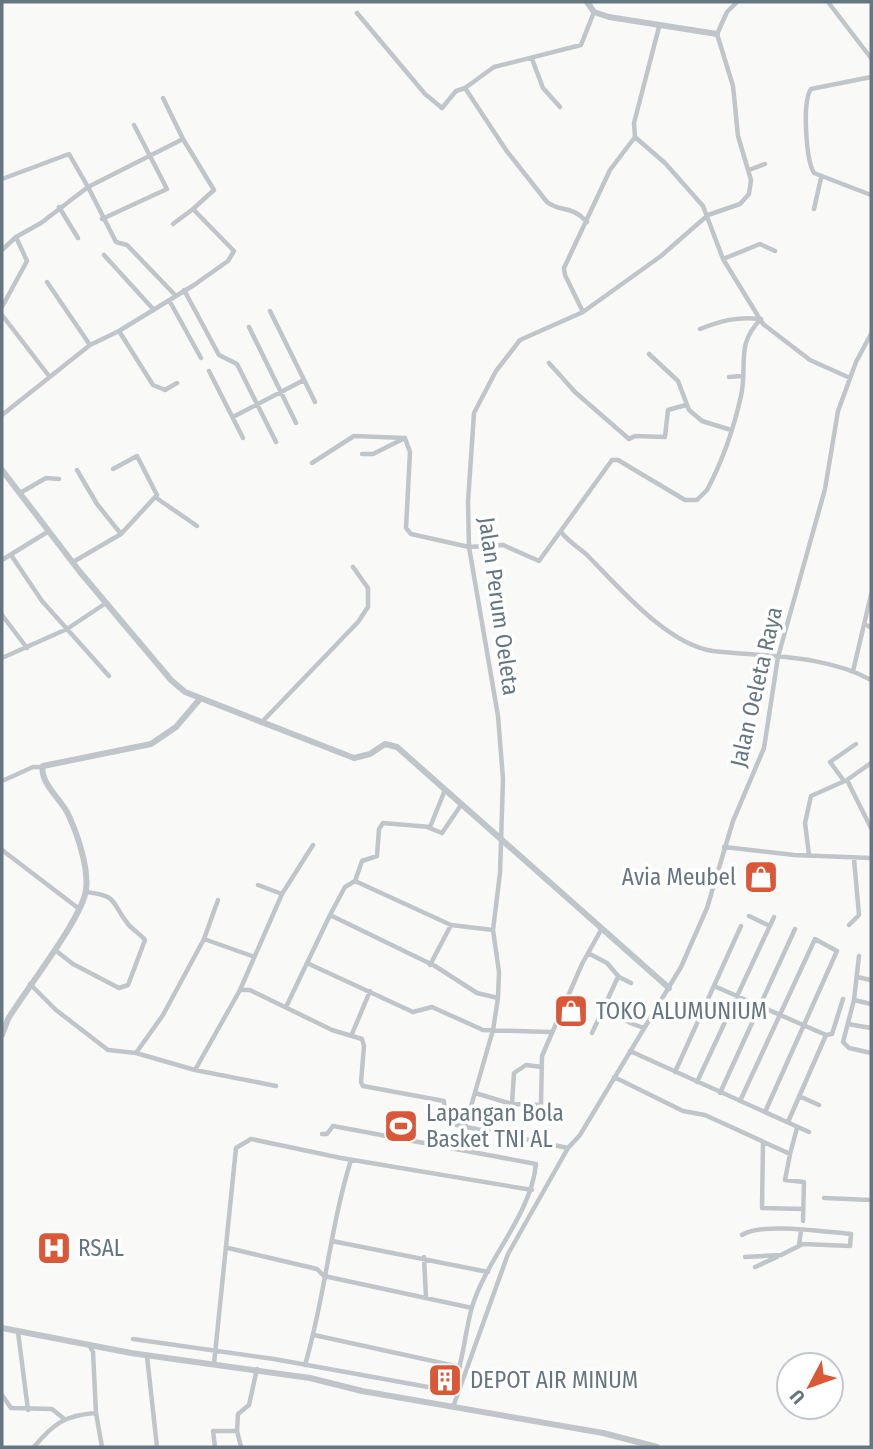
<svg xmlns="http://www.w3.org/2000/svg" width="873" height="1449" viewBox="0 0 873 1449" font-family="'Fira Sans Condensed',sans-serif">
<rect width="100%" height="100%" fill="#f9f9f7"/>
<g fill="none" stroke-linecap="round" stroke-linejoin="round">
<path stroke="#d4d8da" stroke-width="4.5" stroke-dasharray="4.5 2" stroke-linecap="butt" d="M 613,1014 L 630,1023"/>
<path stroke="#c0c5c9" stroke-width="4.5" d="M 828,2 L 871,58
M 357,13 L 425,94 L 442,108 L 456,91 L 465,88 L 494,67 L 581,45 L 594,12
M 659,27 L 634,123 L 635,137 L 665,163 L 703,206 L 723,259 L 763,324 L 810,360 L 850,378
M 532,59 L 543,88 L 560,107
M 871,77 L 811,89 C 802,102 806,160 814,173 L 871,195
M 465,88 L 506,150 L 547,202 C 561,213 570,204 587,222
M 163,98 L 183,139
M 749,170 L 765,164
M 2,179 L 69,154 L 88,187 L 183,139 L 214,190 L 193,209 L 234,251 L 228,261 L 194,285 L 119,331 L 90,345 L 2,415
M 59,207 L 78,238
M 814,209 L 821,178
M 102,219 L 167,189 L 134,125
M 173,224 L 193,209
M 16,237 L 41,223 L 88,187 L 116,242 L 127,245 L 176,296
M 2,250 L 16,237 L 27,261 L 2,307
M 104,255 L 154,310
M 723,259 L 760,244 L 775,251
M 47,282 L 90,345
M 184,290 L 219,355 L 237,364 L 276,442
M 169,300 L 201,358
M 270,311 L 315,402
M 583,312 L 565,275 L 564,268 L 610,170 L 635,137
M 2,315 L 49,376
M 249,327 L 296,423
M 700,329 C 720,321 738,316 760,319
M 119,331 L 153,385 L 165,390 L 177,383
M 649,354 L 678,381 L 689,410 L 702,421 L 731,430
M 549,363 L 575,392 L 629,439 L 635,436 L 665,437 L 668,410 L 686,405
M 209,371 L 243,438
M 729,377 L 742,376
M 233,417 L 304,380
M 405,438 L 410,452 L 406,528 L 411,534 L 469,547 L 503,545 L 539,561 L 612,460 L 618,460 L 685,500 L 697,500 L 707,490 C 722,462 734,427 741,396 C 748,365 735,345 761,319
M 312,463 L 354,436 L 405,438 L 373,454 L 362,454
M 113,469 L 137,456 L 157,495 L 121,534
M 20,493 L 46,478 L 59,479
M 155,497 L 197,526
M 562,533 C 569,542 578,547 586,554 C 618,586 667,645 713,651 C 765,657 824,654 871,680
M 11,555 L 42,601 L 109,676
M 2,560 L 49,531
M 73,562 L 121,534 L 97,504 L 77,470
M 2,615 L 27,648
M 865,624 L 871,628
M 2,658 L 67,629 L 106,603
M 853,671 L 871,595
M 261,723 L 358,622 L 368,607 L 368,588 L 353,567
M 847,780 L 871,828
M 2,781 L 33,767 L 43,767
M 844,781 L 830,762 L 856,744
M 427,827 L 442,833 L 461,805
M 724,847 L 794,855 L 871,858
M 2,850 L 78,908
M 809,855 L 805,823 L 811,796 L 847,780 L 871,763
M 355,881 L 362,861 L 377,856 L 379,829 L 383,823 L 430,827 L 445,790
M 258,885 L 282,894 L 313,845
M 330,915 L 345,887 L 355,881 L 451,925 L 493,930
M 749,916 L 770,926
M 849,925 L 859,915 L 854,859
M 204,939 L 218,900
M 55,950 L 73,964 L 119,988 L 128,985 L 145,940 C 140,934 133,930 128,924 C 110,901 119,896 86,892
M 588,953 L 607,963 L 619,977
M 859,956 L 854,1000 L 843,1042 L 849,1048 L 871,1053
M 307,963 L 413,1012 L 432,1007 L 483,1030 L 551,1032
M 430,965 L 451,925
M 857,977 L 871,980
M 30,984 L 56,1010 L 108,1050 L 136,1053 L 195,1070 L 276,1086
M 714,986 L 826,1035
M 240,990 L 250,990 L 332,1030 L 362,1039 L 364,1046 L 361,1082 L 363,1086 L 444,1101 L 445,1120 L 452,1124 L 568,1148
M 854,1000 L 871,1004
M 286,1007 L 330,915 L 435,966 L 477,993 L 498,998
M 601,1011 L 613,1014
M 630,1023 L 644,1028
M 848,1024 L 871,1028
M 592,1033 L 617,979 L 619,977 L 631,983
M 352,1034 L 370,991
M 630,1051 L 809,1132
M 136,1053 L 163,1015 L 204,939 L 252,956
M 195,1070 L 240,990 L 282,894
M 675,1072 L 741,926
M 614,1077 L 683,1111 L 705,1115 L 790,1154 L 797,1128
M 697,1082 L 774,917
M 475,1093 L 512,1104 L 541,1105 L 542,1056 L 582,964 L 601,930
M 720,1093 L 795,929
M 799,1096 L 819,1105
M 740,1101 L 815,939 L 837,951 L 765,1112
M 512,1104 L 514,1073 L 526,1065 L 542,1067
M 788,1122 L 826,1035 L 832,1034 L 843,999
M 465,1127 L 493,1030 L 498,998 L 499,972 L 493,930 L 500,873 L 503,779 L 498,716 L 469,547 L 468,502 L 474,413 L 496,371 L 520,340 L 583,312 L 661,256 L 708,215 L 740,204 L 749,194 L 751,180 L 738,136 L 733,86 L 717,34 L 727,12 L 737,2
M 763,1143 L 762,1208 L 803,1209
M 790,1154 L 785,1180 L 804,1182 L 803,1221
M 824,1198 L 871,1200
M 742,1235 C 762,1222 825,1232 851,1234 L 850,1246 L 803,1244 L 781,1255 L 745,1257
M 332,1241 L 488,1272
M 799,1245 L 801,1231
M 228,1248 L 317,1269 L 324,1276 L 472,1308
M 424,1257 L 426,1298
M 755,1267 L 777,1257
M 18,1332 L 28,1410
M 314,1335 L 460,1367
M 133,1339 L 274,1359 L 450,1391 C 464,1364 464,1335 472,1307 C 487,1258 531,1215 536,1164 L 333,1126 L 327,1134 L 322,1134
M 89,1345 L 93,1352 L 96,1413
M 147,1356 L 157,1447
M 214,1364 L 236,1148 L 251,1139 L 341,1158 L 532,1190
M 305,1365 C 325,1298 330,1227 351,1160
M 2,1395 L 11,1408 L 52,1409 L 63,1418
M 453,1407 L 508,1254 L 568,1148 L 580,1135 L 681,967 L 707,908 L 733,821 L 764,748 L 778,657 L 825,489 L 838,411 L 856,362 L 871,334
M 237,1431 L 241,1447
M 34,1447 C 53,1424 65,1415 96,1413 L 102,1447
M 215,1447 L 213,1431 L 237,1431 L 238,1414 L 249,1405 L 257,1369"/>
<path stroke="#c0c5c9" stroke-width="6" d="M 587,2 L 594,12 L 609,17 L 717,34
M 2,470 L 80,572 L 171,680 L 185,692 L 354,758 L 370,754 L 385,744 L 397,747 L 669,988
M 2,1035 L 8,1019 C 26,989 82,919 86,890 C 89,868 77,832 67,812 C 60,799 39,781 43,766 L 151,744 L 176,727 L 199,700
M 2,1328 L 131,1353 L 310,1378 L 362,1391 L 603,1433 L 657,1447"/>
</g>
<defs>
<g id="shop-square" transform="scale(1.75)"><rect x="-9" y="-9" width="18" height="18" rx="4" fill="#da5737" stroke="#fff"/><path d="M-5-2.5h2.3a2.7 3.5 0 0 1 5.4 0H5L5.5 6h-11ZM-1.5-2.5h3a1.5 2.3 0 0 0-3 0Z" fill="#fff"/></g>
<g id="stadium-square" transform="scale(1.75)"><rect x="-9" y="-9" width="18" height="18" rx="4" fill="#da5737" stroke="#fff"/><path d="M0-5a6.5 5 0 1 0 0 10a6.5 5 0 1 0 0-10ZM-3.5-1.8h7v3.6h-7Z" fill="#fff"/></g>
<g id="hospital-square" transform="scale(1.75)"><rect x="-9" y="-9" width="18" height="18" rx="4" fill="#da5737" stroke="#fff"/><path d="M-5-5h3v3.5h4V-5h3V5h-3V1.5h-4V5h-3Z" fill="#fff"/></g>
<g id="building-square" transform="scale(1.75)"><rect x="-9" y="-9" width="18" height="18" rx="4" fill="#da5737" stroke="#fff"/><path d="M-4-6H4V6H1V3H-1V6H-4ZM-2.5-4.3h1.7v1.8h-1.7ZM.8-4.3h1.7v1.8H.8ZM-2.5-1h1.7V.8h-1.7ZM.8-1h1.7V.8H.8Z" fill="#fff"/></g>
</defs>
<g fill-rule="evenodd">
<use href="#shop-square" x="761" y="877"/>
<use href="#shop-square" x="571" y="1011"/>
<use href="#stadium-square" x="401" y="1126"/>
<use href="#hospital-square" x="54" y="1248"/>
<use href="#building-square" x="445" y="1380"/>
</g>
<g text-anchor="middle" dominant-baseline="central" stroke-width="7" stroke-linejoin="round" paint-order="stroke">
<g font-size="23" fill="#667681" stroke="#fff">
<text transform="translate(499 606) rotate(82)">Jalan Perum Oeleta</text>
<text transform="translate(756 687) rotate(-77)">Jalan Oeleta Raya</text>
</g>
<g font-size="23" fill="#667681" stroke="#fff" text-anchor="start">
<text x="736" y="877" text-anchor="end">Avia Meubel</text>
<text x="596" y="1011">TOKO ALUMUNIUM</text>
<text x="426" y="1113">Lapangan Bola<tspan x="426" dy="26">Basket TNI AL</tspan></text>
<text x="78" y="1248">RSAL</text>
<text x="470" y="1380">DEPOT AIR MINUM</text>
</g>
</g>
<rect width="873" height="1449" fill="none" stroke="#667681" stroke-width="7"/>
<g transform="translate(810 1386) rotate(229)"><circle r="33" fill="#ffffff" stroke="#c2c8cd" stroke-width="2"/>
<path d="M0-5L12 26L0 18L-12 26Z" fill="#da5737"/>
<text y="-10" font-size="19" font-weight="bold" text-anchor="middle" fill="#667681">U</text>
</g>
</svg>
